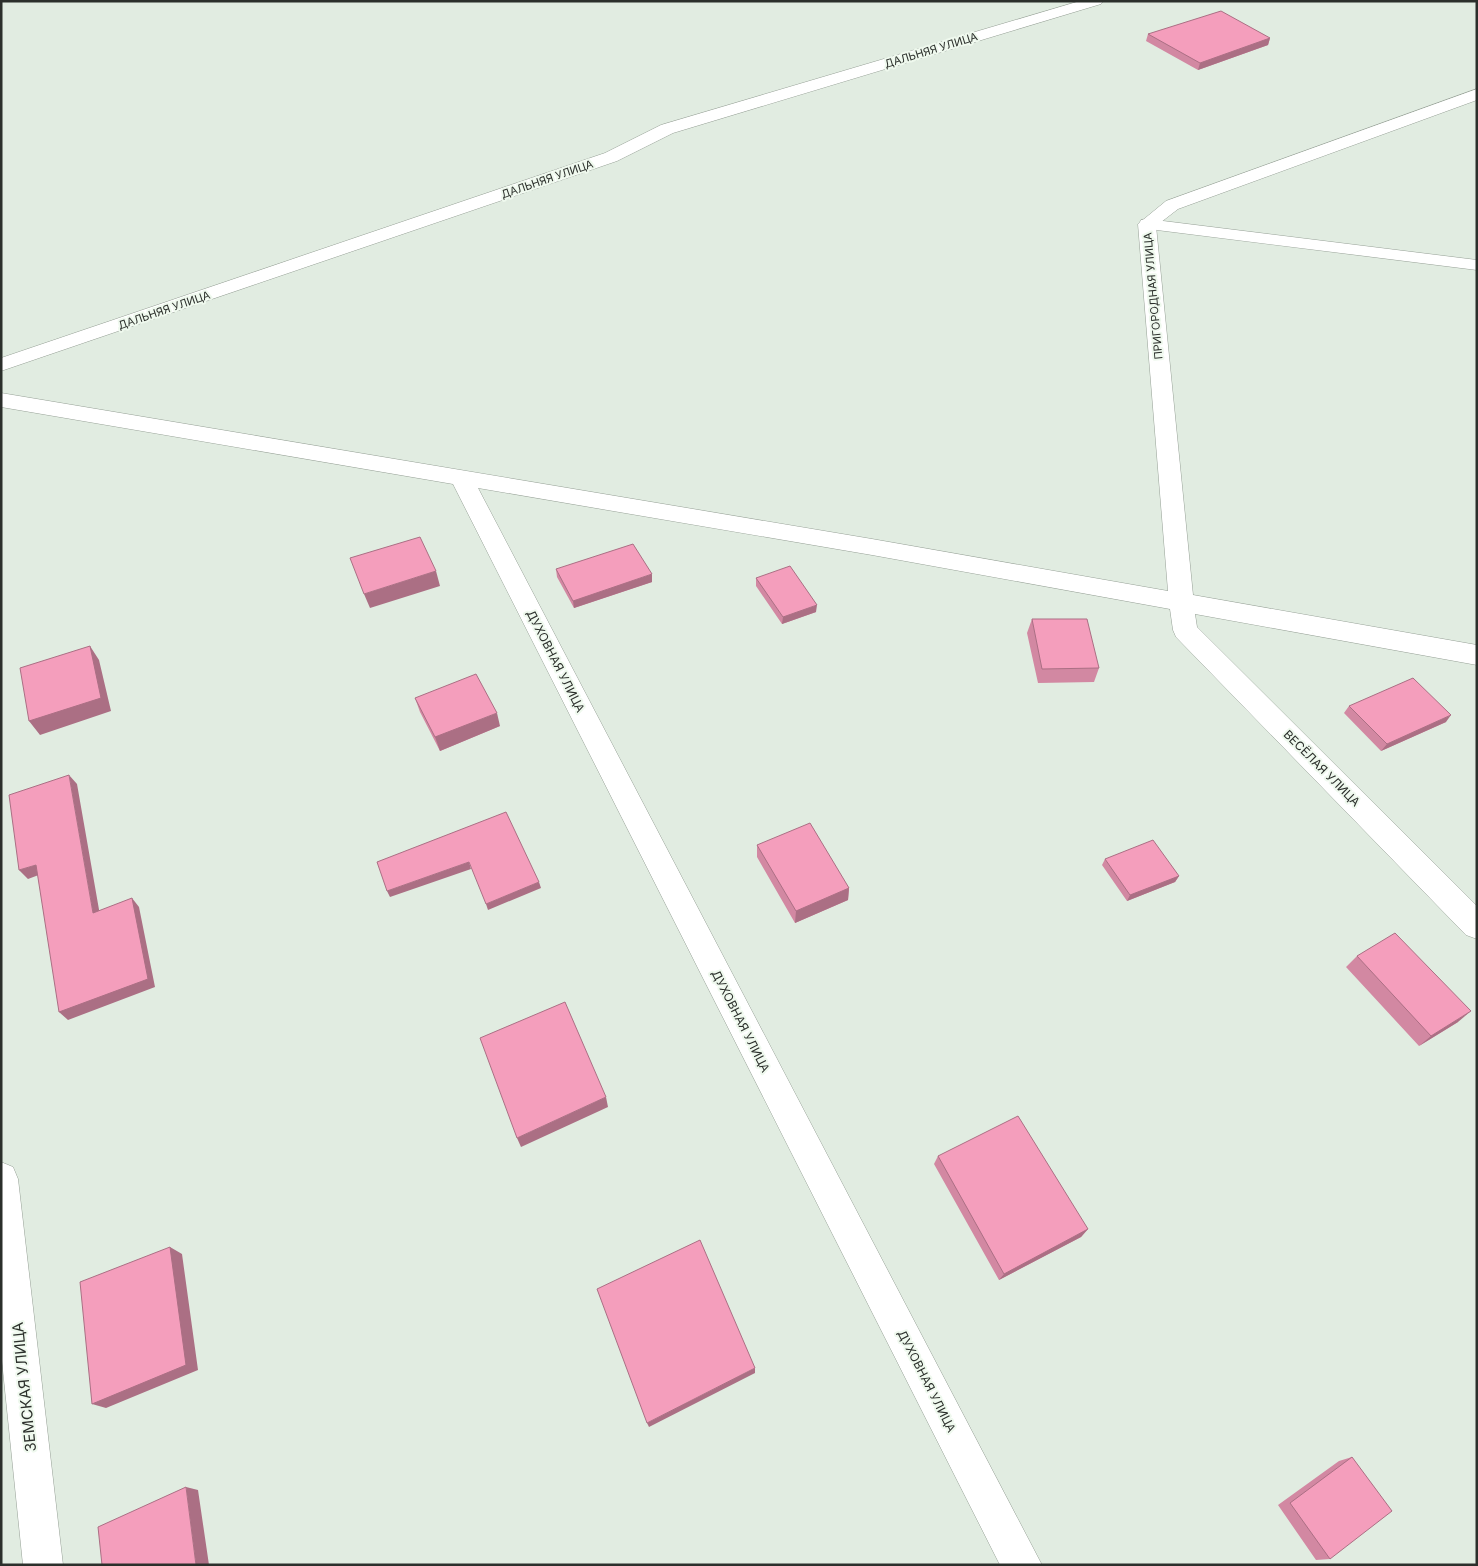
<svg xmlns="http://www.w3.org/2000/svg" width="1478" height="1566" viewBox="0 0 1478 1566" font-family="Inter,sans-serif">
<rect width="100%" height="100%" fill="#e1ece1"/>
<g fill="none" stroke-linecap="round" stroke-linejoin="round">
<g stroke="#96a096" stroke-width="1">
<path id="lane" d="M 1147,219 L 1477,260 L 1477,270 L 1141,228 L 1139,224 L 1141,220 Z"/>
</g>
<g stroke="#96a096" stroke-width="1">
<path id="street" d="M 1080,1 L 1103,1 L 1101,4 L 673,133 L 617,161 L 1,371 L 1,358 L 605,153 L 661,125 Z
M 1477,89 L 1477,100 L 1178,209 L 1156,226 L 1193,595 L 1477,645 L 1477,665 L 1195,614 L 1197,627 L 1477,906 L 1477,939 L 1466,935 L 1176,637 L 1173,630 L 1170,609 L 872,555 L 478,488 L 1042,1565 L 1000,1565 L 453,484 L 1,407 L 1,393 L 872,539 L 1168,591 L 1138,224 L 1166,201 Z
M 1,1162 L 13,1167 L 18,1179 L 63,1565 L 23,1565 L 1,1351 Z"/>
</g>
<use href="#lane" fill="#fff" fill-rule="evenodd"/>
<use href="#street" fill="#fff" fill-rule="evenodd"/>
</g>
<path fill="#d288a2" d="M 1148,34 L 1270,38 L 1268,45 L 1198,70 L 1146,41 Z
M 556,569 L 652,582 L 574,608 L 557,577 Z
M 756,578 L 816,612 L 782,624 L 756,586 Z
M 1032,619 L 1099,668 L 1094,682 L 1038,683 L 1027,633 Z
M 415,698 L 500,726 L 440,751 L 420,712 Z
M 1349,706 L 1446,722 L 1381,751 L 1344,713 Z
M 757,845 L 849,888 L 848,900 L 795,923 L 757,857 Z
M 1105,859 L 1179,876 L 1175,882 L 1127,901 L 1102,865 Z
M 1357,956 L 1458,1022 L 1419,1046 L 1346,967 Z
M 938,1156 L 1088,1229 L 1081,1237 L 999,1280 L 934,1164 Z
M 1352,1457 L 1330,1559 L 1316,1560 L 1278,1505 L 1339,1461 Z"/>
<path fill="#ab6f84" d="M 1270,38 L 1268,45 L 1198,70 L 1200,63 Z
M 436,571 L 440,586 L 370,608 L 364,594 Z
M 652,574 L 652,582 L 574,608 L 573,601 Z
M 817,605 L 816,612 L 782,624 L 783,617 Z
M 90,646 L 99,660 L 111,711 L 40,735 L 29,721 Z
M 497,713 L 500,726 L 440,751 L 435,737 Z
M 1451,715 L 1446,722 L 1381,751 L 1387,744 Z
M 69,775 L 77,784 L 101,921 L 93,913 Z
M 469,862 L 471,869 L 390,897 L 387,891 Z
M 36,865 L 44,873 L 28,879 L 19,870 Z
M 1179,876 L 1175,882 L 1127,901 L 1130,895 Z
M 539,882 L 541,888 L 488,910 L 486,904 Z
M 849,888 L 848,900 L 795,923 L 796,911 Z
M 132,898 L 139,907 L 155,987 L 68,1020 L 59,1012 Z
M 1471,1011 L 1458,1022 L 1419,1046 L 1431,1036 Z
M 606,1097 L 608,1107 L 521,1147 L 517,1138 Z
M 1088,1229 L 1081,1237 L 999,1280 L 1004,1274 Z
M 170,1247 L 182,1254 L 198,1370 L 106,1408 L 92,1404 Z
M 755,1368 L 755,1373 L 649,1427 L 647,1423 Z
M 186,1487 L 198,1490 L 209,1565 L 196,1565 Z"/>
<path fill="#f49ebc" stroke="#ab6f84" d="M 1221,11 L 1270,38 L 1200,63 L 1148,34 Z
M 420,537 L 436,571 L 364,594 L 350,558 Z
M 633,544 L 652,574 L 573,601 L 556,569 Z
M 790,566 L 817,605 L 783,617 L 756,578 Z
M 1032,619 L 1087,619 L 1099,668 L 1042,669 Z
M 90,646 L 101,698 L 29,721 L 20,668 Z
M 476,674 L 497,713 L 435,737 L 415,698 Z
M 1413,678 L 1451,715 L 1387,744 L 1349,706 Z
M 69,775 L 93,913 L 132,898 L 148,979 L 59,1012 L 36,865 L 19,870 L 9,795 Z
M 506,812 L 539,882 L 486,904 L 469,862 L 387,891 L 377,862 Z
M 810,823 L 849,888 L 796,911 L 757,845 Z
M 1153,840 L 1179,876 L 1130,895 L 1105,859 Z
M 1395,933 L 1471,1011 L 1431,1036 L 1357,956 Z
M 565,1002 L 606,1097 L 517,1138 L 480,1038 Z
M 1018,1116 L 1088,1229 L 1004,1274 L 938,1156 Z
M 700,1240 L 755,1368 L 647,1423 L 597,1289 Z
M 170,1247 L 186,1365 L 92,1404 L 80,1282 Z
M 1352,1457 L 1392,1511 L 1330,1559 L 1290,1503 Z
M 186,1487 L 196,1565 L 102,1565 L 98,1527 Z"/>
<g text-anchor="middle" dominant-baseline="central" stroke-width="4" stroke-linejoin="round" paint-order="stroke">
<g font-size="11" fill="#2b2f2b" stroke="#eff9ee">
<text transform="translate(931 50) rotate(-17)">ДАЛЬНЯЯ УЛИЦА</text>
<text transform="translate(547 179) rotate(-19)">ДАЛЬНЯЯ УЛИЦА</text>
<text transform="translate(1153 296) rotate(-95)">ПРИГОРОДНАЯ УЛИЦА</text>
<text transform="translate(164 310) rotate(-19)">ДАЛЬНЯЯ УЛИЦА</text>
</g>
<g font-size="12" fill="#2b2f2b" stroke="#eff9ee">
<text transform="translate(556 661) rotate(63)">ДУХОВНАЯ УЛИЦА</text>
<text transform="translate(1322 768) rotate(45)">ВЕСЁЛАЯ УЛИЦА</text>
<text transform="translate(741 1021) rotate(63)">ДУХОВНАЯ УЛИЦА</text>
<text transform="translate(927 1381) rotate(63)">ДУХОВНАЯ УЛИЦА</text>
</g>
<g font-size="15" fill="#2b2f2b" stroke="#eff9ee">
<text transform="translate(24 1387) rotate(-96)">ЗЕМСКАЯ УЛИЦА</text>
</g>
</g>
<rect width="1478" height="1566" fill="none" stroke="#2b2f2b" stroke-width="5"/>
</svg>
